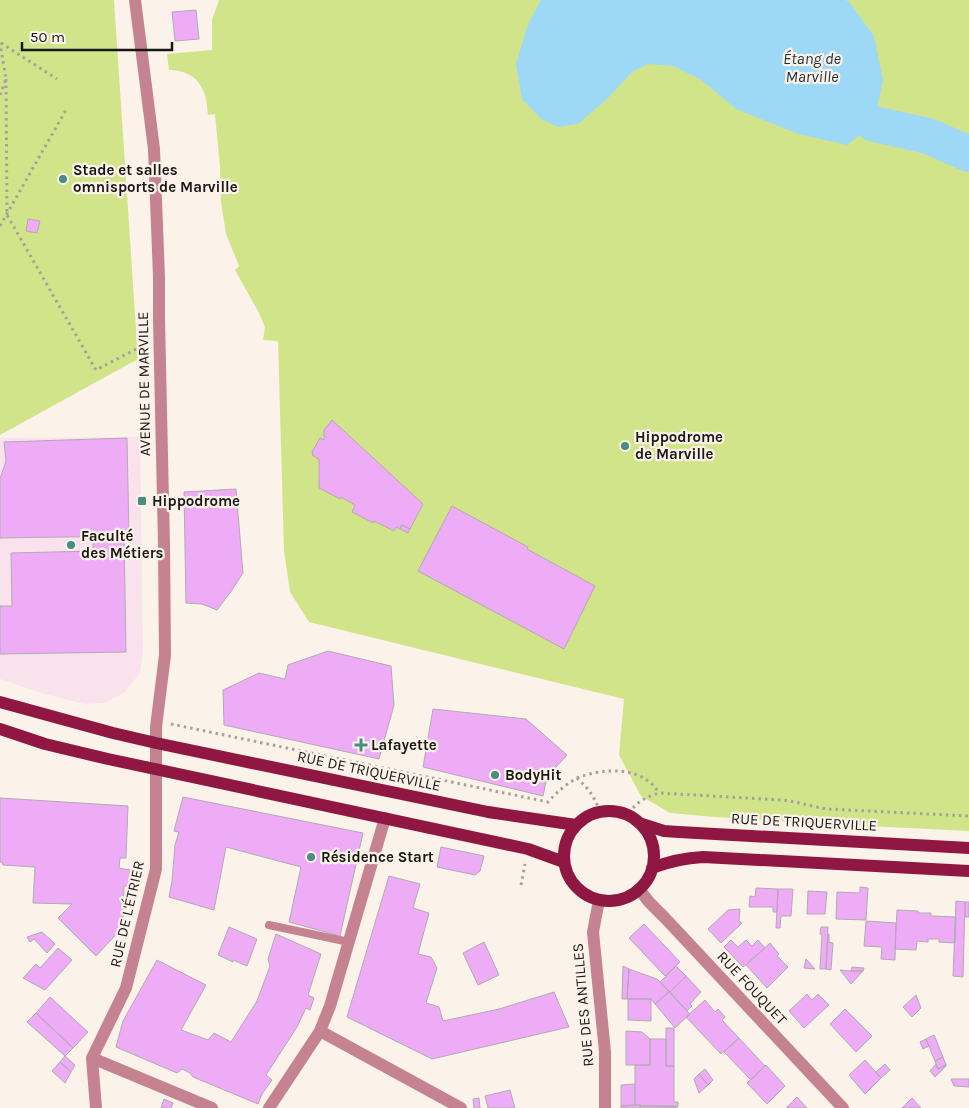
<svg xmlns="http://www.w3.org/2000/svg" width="969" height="1108" viewBox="0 0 969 1108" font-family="Karla,sans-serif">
<rect width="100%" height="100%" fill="#fbf2ea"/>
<path fill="#fae2ed" d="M 140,437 L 143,651 L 140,673 L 124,693 L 104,703 L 84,704 L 41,693 L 0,679 L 0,438 Z"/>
<path fill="#d2e489" d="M 0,0 L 114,0 L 138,359 L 0,435 Z
M 219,0 L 969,0 L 969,831 L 867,826 L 714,817 L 670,813 L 641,796 L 619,755 L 624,699 L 309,622 L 290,592 L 284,551 L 278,341 L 263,340 L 265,327 L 258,311 L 235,270 L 239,266 L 226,234 L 221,202 L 220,167 L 215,114 L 208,115 C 207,109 207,101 205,95 C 200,78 186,70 169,70 L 167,54 L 212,50 L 212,20 Z"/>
<path fill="#9dd9f7" d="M 541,0 L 846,0 L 850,3 L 874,36 L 883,80 L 874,124 L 847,145 L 798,134 L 736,109 L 701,80 L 673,66 L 648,64 L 632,72 L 607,99 L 578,124 L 558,127 L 541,119 L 522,99 L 516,64 L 528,24 Z"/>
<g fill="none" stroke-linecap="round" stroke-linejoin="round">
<path stroke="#9dd9f7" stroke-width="36" d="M 874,124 L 928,136 L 969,154"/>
</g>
<path fill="#eeacf6" stroke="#b2aab3" d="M 196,10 L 199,39 L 175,41 L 172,12 Z
M 28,219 L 40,221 L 37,233 L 26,231 Z
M 332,420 L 423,504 L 410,529 L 402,525 L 400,529 L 396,527 L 394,531 L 374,521 L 373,523 L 352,512 L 355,505 L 341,497 L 340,499 L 319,488 L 319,459 L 313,456 L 312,452 L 320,438 L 324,440 L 324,430 Z
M 127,438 L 129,536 L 0,538 L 0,479 L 6,461 L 4,442 Z
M 236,489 L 243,573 L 232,590 L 217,610 L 202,604 L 186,603 L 184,492 Z
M 452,506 L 528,547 L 527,549 L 595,586 L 564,649 L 418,571 Z
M 402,525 L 410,529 L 408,533 L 400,529 Z
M 124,535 L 126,652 L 0,654 L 0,606 L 12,606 L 11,553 L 93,551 L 93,536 Z
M 328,651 L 391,666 L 394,705 L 379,759 L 224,725 L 223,690 L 259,673 L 285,679 L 288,665 Z
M 433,709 L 526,719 L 567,755 L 547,777 L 543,796 L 423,767 Z
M 183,797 L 363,833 L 340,936 L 289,922 L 301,867 L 226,847 L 214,910 L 169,897 L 172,881 L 175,845 L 179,832 L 174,831 Z
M 0,798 L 128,806 L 126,858 L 120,858 L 119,868 L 130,870 L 130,886 L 124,886 L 123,927 L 96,956 L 58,918 L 72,904 L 33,903 L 35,867 L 3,865 L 2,862 L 0,862 Z
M 441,847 L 484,856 L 480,871 L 475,875 L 437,867 Z
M 389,876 L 420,884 L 413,908 L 429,913 L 418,954 L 431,957 L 437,968 L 426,1003 L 439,1007 L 443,1021 L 499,1009 L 554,992 L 569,1027 L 432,1059 L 347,1017 Z
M 860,887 L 868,888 L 866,920 L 836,919 L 837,892 L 860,893 Z
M 756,888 L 778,889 L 777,912 L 773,912 L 773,907 L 749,907 L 750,896 L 755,897 Z
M 778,889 L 793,889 L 791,916 L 781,916 L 780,928 L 776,928 Z
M 808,891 L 827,892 L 825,914 L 807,914 Z
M 956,901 L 965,902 L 963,977 L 953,976 Z
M 965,902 L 969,902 L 969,917 L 965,917 Z
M 740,909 L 739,921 L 742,923 L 721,943 L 708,929 L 728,910 Z
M 897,910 L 918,911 L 918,913 L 931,913 L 931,916 L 956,917 L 955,943 L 939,942 L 939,939 L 928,939 L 928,942 L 917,941 L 916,950 L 895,949 Z
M 866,921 L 896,923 L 895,960 L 881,959 L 882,947 L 864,946 Z
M 644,924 L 680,962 L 665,976 L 629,938 Z
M 229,927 L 257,939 L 247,966 L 233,960 L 233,962 L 218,955 Z
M 821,927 L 828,927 L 826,969 L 820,969 L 822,934 L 820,934 Z
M 42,932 L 55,944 L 47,953 L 34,939 L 30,942 L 27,937 Z
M 276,934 L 321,954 L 308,995 L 314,998 L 310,1010 L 306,1008 L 297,1027 L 266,1075 L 272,1080 L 262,1094 L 258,1104 L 193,1077 L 190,1073 L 182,1069 L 177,1073 L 116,1047 L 123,1021 L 157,960 L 206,985 L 181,1030 L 208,1040 L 214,1033 L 231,1042 L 257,1001 L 270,966 L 268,959 Z
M 828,934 L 829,934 L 829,942 L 833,943 L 831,970 L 826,969 Z
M 731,940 L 738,947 L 746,940 L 752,946 L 758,940 L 765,948 L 743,967 L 724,947 Z
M 484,942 L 499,975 L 478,985 L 463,953 Z
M 770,943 L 779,954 L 777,956 L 788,967 L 767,988 L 746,965 Z
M 58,948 L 72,960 L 45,990 L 23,978 L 36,964 L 40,968 Z
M 806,959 L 815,969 L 804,968 Z
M 623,966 L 629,969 L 627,999 L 622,999 Z
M 676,966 L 686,976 L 670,992 L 660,982 Z
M 852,967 L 864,968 L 863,971 L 851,971 Z
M 629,969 L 657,979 L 669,992 L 655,1004 L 651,999 L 627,999 Z
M 840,970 L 851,971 L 863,971 L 851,984 Z
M 686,976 L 701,992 L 690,1004 L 692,1006 L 687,1011 L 670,992 Z
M 669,992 L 690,1014 L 675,1028 L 655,1004 Z
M 807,994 L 812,1000 L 818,994 L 829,1005 L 804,1028 L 789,1011 Z
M 916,995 L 921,1008 L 912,1017 L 903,1007 Z
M 50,997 L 88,1032 L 73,1048 L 36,1013 Z
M 628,999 L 651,999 L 651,1021 L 628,1020 Z
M 705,1000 L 715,1012 L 718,1009 L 725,1017 L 722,1020 L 739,1038 L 721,1054 L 686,1017 Z
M 845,1009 L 872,1036 L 856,1052 L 830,1024 Z
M 36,1013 L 73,1048 L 65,1056 L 27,1022 Z
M 666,1028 L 674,1028 L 674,1066 L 666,1066 Z
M 626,1031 L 642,1032 L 650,1039 L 650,1065 L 626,1065 Z
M 934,1035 L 943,1057 L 935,1061 L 926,1039 Z
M 739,1038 L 765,1066 L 751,1080 L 724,1052 Z
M 650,1039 L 666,1039 L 666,1066 L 674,1066 L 674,1102 L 678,1102 L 678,1107 L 635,1105 L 635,1065 L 650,1065 Z
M 926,1039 L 929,1046 L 923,1049 L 920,1042 Z
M 65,1056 L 75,1065 L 71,1072 L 60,1062 Z
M 943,1057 L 946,1065 L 938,1069 L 935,1061 Z
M 865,1060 L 881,1078 L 865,1094 L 849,1075 Z
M 60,1062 L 71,1072 L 65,1083 L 52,1071 Z
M 885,1064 L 890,1070 L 881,1078 L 876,1072 Z
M 936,1064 L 938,1069 L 946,1065 L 946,1066 L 935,1077 L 930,1071 Z
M 766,1065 L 785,1086 L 767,1104 L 747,1083 Z
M 705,1069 L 713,1080 L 708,1085 L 699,1074 Z
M 699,1074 L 708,1085 L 699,1093 L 694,1079 Z
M 951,1079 L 969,1079 L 969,1087 L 954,1086 Z
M 635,1084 L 635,1105 L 621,1106 L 621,1085 Z
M 510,1090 L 515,1108 L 488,1108 L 485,1096 Z
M 797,1097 L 807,1108 L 786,1108 Z
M 479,1098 L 480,1108 L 474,1108 L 473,1099 Z
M 912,1098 L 921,1108 L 902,1108 Z
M 164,1099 L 173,1103 L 171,1108 L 161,1108 Z
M 640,1105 L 640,1108 L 621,1108 L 621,1106 Z
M 640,1106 L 676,1106 L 676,1108 L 640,1108 Z"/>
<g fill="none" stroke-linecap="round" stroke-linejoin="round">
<path stroke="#a8a19b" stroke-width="3" stroke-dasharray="2.5 4" stroke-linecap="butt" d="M 1,43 L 57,79
M 6,79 L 7,215 L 96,370 L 142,346 L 142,344
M 0,95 L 6,79 L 0,43
M 0,226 L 66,110
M 171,724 L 548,802 C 557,792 565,785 577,778 C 589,789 594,796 600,812
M 577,778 C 603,768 642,765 659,793
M 633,808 C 640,800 649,796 659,793 L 781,800 C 797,801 812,807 828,809 L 969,816
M 521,885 L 525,864"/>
<path stroke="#c58391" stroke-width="8" d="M 269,925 L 349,942"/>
<path stroke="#c58391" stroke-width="12" d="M 639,889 L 649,902 L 665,918 L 843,1108
M 599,900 L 593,932 L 605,1052 L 605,1108
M 320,1031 L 461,1108
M 92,1058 L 212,1108
M 96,1108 L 92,1058 L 126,988 L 156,869 L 156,769
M 269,1108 L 320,1031 L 330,1006 L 385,818"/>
<path stroke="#c58391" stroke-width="12" d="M 135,0 L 154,149 L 159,277 L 159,319 L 164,545 L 165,655 L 156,727 L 156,769"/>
<path stroke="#8f1742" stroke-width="12" d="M 0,702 L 113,733 L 156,743 L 488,812 L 576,825
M 0,729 L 45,744 L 108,759 L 528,849 L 564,862
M564 856a45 45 0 1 1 90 0a45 45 0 1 1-90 0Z
M 639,823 L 664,831 L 679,832 L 969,848
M 652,868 C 670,861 684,858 703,857 L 969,871"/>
</g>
<g fill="#488d81" stroke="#fbf2ea" stroke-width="2">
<circle cx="63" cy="179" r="5"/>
<circle cx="625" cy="446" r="5"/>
<rect x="137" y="496" width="10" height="10" rx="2.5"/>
<circle cx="71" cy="545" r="5"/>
<path d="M358.5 737.5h5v5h5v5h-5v5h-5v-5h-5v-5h5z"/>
<circle cx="495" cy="775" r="5"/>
<circle cx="311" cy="857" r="5"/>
</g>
<g text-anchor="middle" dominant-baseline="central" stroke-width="4.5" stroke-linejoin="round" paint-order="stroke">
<g font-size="15" font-weight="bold" fill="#1a1614" stroke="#fbf2ea" text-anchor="start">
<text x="73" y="170">Stade et salles<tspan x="73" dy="17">omnisports de Marville</tspan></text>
<text x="635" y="437">Hippodrome<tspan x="635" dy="17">de Marville</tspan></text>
<text x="152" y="501">Hippodrome</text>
<text x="81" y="536">Faculté<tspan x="81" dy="17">des Métiers</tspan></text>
<text x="371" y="745">Lafayette</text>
<text x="505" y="775">BodyHit</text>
<text x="321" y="857">Résidence Start</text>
</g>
<g font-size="15" fill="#1a1614" stroke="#fbf2ea">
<text transform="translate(144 384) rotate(-91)">AVENUE DE MARVILLE</text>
<text transform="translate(369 771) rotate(12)">RUE DE TRIQUERVILLE</text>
<text transform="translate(804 822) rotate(3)">RUE DE TRIQUERVILLE</text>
<text transform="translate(127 914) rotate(-77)">RUE DE L'ÉTRIER</text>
<text transform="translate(752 988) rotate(47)">RUE FOUQUET</text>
<text transform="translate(583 1005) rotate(-95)">RUE DES ANTILLES</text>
</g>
<g font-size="16" font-style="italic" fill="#1a2d37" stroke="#fbf2ea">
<text x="812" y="58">Étang de<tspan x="812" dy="18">Marville</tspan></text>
</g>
</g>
<path d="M22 42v8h150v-8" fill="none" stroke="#1a1614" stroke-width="2.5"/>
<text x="30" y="42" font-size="15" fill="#1a1614" stroke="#fbf2ea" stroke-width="4" paint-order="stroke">50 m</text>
</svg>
